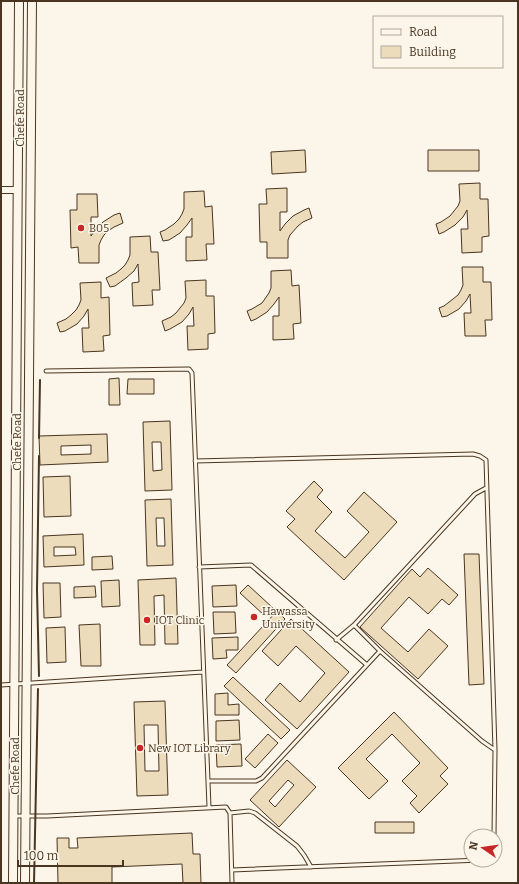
<svg xmlns="http://www.w3.org/2000/svg" width="519" height="884" viewBox="0 0 519 884" font-family="Bitter,serif">
<rect width="100%" height="100%" fill="#fbf6e9"/>
<path fill="#ecdcbc" stroke="#4a3520" fill-rule="evenodd" d="M 305,150 L 306,172 L 272,174 L 271,152 Z
M 428,150 L 479,150 L 479,171 L 428,171 Z
M 480,183 L 480,199 L 488,199 L 489,236 L 482,237 L 482,252 L 462,253 L 461,229 L 468,229 L 467,210 L 463,217 L 455,225 L 444,232 L 439,234 L 436,224 L 441,222 L 450,216 L 458,206 L 460,201 L 459,184 Z
M 287,188 L 287,212 L 280,212 L 280,231 L 285,224 L 293,216 L 304,210 L 309,208 L 312,218 L 303,222 L 298,226 L 290,235 L 288,240 L 288,258 L 267,258 L 267,242 L 260,242 L 259,204 L 267,204 L 266,189 Z
M 204,191 L 205,207 L 212,206 L 214,244 L 206,244 L 207,260 L 186,261 L 186,237 L 192,237 L 192,218 L 187,225 L 180,233 L 169,240 L 163,241 L 160,232 L 165,230 L 174,224 L 179,219 L 182,214 L 184,209 L 184,192 Z
M 77,194 L 97,194 L 98,217 L 91,217 L 91,236 L 96,229 L 103,222 L 114,215 L 120,213 L 123,223 L 114,227 L 108,231 L 104,235 L 101,240 L 99,245 L 99,263 L 79,263 L 78,247 L 71,248 L 70,210 L 77,210 Z
M 150,236 L 151,252 L 158,252 L 160,290 L 152,290 L 153,305 L 133,306 L 132,283 L 139,282 L 138,264 L 134,271 L 126,278 L 115,286 L 110,287 L 106,278 L 116,273 L 121,269 L 125,265 L 128,260 L 130,255 L 130,237 Z
M 462,267 L 483,267 L 483,282 L 491,282 L 492,320 L 485,320 L 486,336 L 465,336 L 464,313 L 471,313 L 470,294 L 466,301 L 459,309 L 447,316 L 442,317 L 439,308 L 444,306 L 453,299 L 458,295 L 461,290 L 463,285 Z
M 291,270 L 292,286 L 299,285 L 301,323 L 293,324 L 294,339 L 273,340 L 273,316 L 279,316 L 279,297 L 274,304 L 267,312 L 256,319 L 251,321 L 247,311 L 252,309 L 262,303 L 269,293 L 271,288 L 271,271 Z
M 206,280 L 206,296 L 214,296 L 215,333 L 208,334 L 208,349 L 188,350 L 187,326 L 194,326 L 193,307 L 189,314 L 182,322 L 170,329 L 165,331 L 162,321 L 171,317 L 176,313 L 184,303 L 186,298 L 185,281 Z
M 101,282 L 101,298 L 109,297 L 110,335 L 103,336 L 104,351 L 83,352 L 82,328 L 89,328 L 88,309 L 84,316 L 77,324 L 65,331 L 60,332 L 57,323 L 66,319 L 71,315 L 76,310 L 79,305 L 81,300 L 80,283 Z
M 119,378 L 120,405 L 109,405 L 109,379 Z
M 128,379 L 154,379 L 154,394 L 127,394 Z
M 170,421 L 172,490 L 145,491 L 143,422 ZM 152,442 L 161,442 L 162,470 L 153,471 Z
M 107,434 L 108,462 L 40,465 L 39,436 ZM 91,445 L 91,454 L 61,455 L 61,446 Z
M 70,476 L 71,516 L 44,517 L 43,477 Z
M 314,481 L 323,490 L 317,497 L 332,512 L 315,531 L 345,558 L 369,532 L 347,511 L 364,492 L 397,522 L 344,580 L 287,527 L 295,519 L 286,511 Z
M 171,499 L 173,565 L 147,566 L 145,500 ZM 156,518 L 164,518 L 165,546 L 157,546 Z
M 83,534 L 84,565 L 44,567 L 43,536 ZM 54,547 L 75,547 L 76,555 L 54,556 Z
M 464,554 L 479,554 L 484,684 L 469,685 Z
M 112,556 L 113,569 L 92,570 L 92,557 Z
M 428,568 L 458,595 L 449,605 L 442,599 L 428,614 L 409,597 L 381,628 L 408,652 L 429,629 L 448,646 L 418,679 L 360,627 L 412,569 L 420,577 Z
M 176,578 L 178,644 L 165,644 L 164,595 L 154,596 L 155,645 L 140,645 L 138,580 Z
M 119,580 L 120,606 L 102,607 L 101,581 Z
M 43,583 L 60,583 L 61,617 L 44,618 Z
M 236,585 L 237,606 L 213,607 L 212,586 Z
M 248,585 L 273,608 L 265,616 L 240,593 Z
M 95,586 L 96,597 L 74,598 L 74,587 Z
M 277,611 L 285,619 L 236,673 L 227,665 Z
M 213,612 L 235,612 L 236,633 L 214,634 Z
M 291,619 L 349,672 L 297,729 L 265,700 L 280,683 L 300,702 L 325,673 L 296,646 L 278,666 L 262,651 Z
M 100,624 L 101,666 L 81,666 L 79,625 Z
M 65,627 L 66,662 L 47,663 L 46,628 Z
M 238,637 L 238,650 L 226,650 L 227,658 L 213,659 L 212,638 Z
M 233,677 L 290,730 L 281,739 L 224,686 Z
M 228,693 L 228,705 L 239,704 L 239,715 L 215,715 L 215,694 Z
M 165,701 L 168,795 L 137,796 L 134,702 ZM 144,725 L 158,725 L 159,771 L 145,771 Z
M 394,712 L 448,768 L 440,776 L 448,784 L 419,813 L 410,803 L 417,796 L 402,781 L 420,763 L 392,734 L 366,759 L 388,781 L 369,799 L 338,768 Z
M 239,720 L 240,740 L 216,741 L 216,721 Z
M 268,734 L 278,743 L 255,768 L 245,759 Z
M 241,744 L 242,766 L 217,767 L 216,745 Z
M 287,760 L 316,787 L 279,827 L 250,800 ZM 288,780 L 294,785 L 275,807 L 269,801 Z
M 375,822 L 414,822 L 414,833 L 375,833 Z
M 192,833 L 193,854 L 200,854 L 201,883 L 183,883 L 182,864 L 112,867 L 112,883 L 58,883 L 57,838 L 69,838 L 69,848 L 78,848 L 77,838 Z"/>
<g fill="none" stroke-linecap="round" stroke-linejoin="round">
<g stroke="#4a3520" stroke-width="5">
<path id="service" d="M 46,371 L 189,369 L 192,373 L 209,807
M 195,461 L 473,454 L 480,456 L 486,460 L 495,750 L 494,836
M 199,567 L 251,565 L 367,665
M 354,625 L 380,651 L 482,741 L 495,750
M 336,640 L 354,625 L 475,494 L 486,488
M 1,685 L 203,672
M 208,781 L 256,781 L 262,778 L 380,651
M 230,813 L 249,811 L 255,813 L 297,846 L 304,855 L 311,867
M 14,816 L 47,816 L 226,807 L 230,813 L 232,883
M 232,870 L 481,860"/>
</g>
<g stroke="#4a3520" stroke-width="8">
<path id="minor" d="M 1,190 L 18,190"/>
</g>
<g stroke="#4a3520" stroke-width="10">
<path id="tertiary" d="M 13,883 L 19,1
M 25,883 L 32,1"/>
</g>
<use href="#service" stroke="#fbf6e9" stroke-width="3"/>
<use href="#minor" stroke="#fbf6e9" stroke-width="6"/>
<use href="#tertiary" stroke="#fbf6e9" stroke-width="8"/>
<path stroke="#4a3520" stroke-width="2" d="M 39,438 L 40,380
M 39,676 L 37,590 L 39,456
M 34,883 L 38,689"/>
</g>
<g fill="#c62828" stroke="#fbf6e9" stroke-width="1.5">
<circle cx="81" cy="228" r="4"/>
<circle cx="254" cy="617" r="4"/>
<circle cx="147" cy="620" r="4"/>
<circle cx="140" cy="748" r="4"/>
</g>
<g text-anchor="middle" dominant-baseline="central" stroke-width="3" stroke-linejoin="round" paint-order="stroke">
<g font-size="11" fill="#4a3520" stroke="#fbf6e9">
<text transform="translate(20 118) rotate(-90)">Chefe Road</text>
<text transform="translate(17 442) rotate(-90)">Chefe Road</text>
<text transform="translate(15 766) rotate(-90)">Chefe Road</text>
</g>
<g font-size="11" fill="#4a3520" stroke="#fbf6e9" text-anchor="start">
<text x="89" y="228">B05</text>
<text x="262" y="611">Hawassa<tspan x="262" dy="13">University</tspan></text>
<text x="155" y="620">IOT Clinic</text>
<text x="148" y="748">New IOT Library</text>
</g>
</g>
<rect width="519" height="884" fill="none" stroke="#4a3520" stroke-width="4"/>
<rect x="373" y="16" width="130" height="52" fill="#fbf6e9" stroke="#b4a999"/>
<rect x="381" y="29" width="20" height="6" fill="#fbf6e9" stroke="#b4a999"/>
<text x="409" y="36" font-size="12" fill="#4a3520">Road</text>
<rect x="381" y="46" width="20" height="12" fill="#ecdcbc" stroke="#b4a999"/>
<text x="409" y="56" font-size="12" fill="#4a3520">Building</text>
<g transform="translate(483 848) rotate(283)"><circle r="19" fill="#fbf6e9" stroke="#b4a999"/>
<path d="M0-3L7 15L0 10L-7 15Z" fill="#c62828"/>
<text y="-6" font-size="11" font-weight="bold" text-anchor="middle" fill="#4a3520">N</text>
</g>
<path d="M18 860v6h105v-6" fill="none" stroke="#4a3520" stroke-width="2"/>
<text x="24" y="860" font-size="12" fill="#4a3520" stroke="#fbf6e9" stroke-width="3" paint-order="stroke">100 m</text>
</svg>
